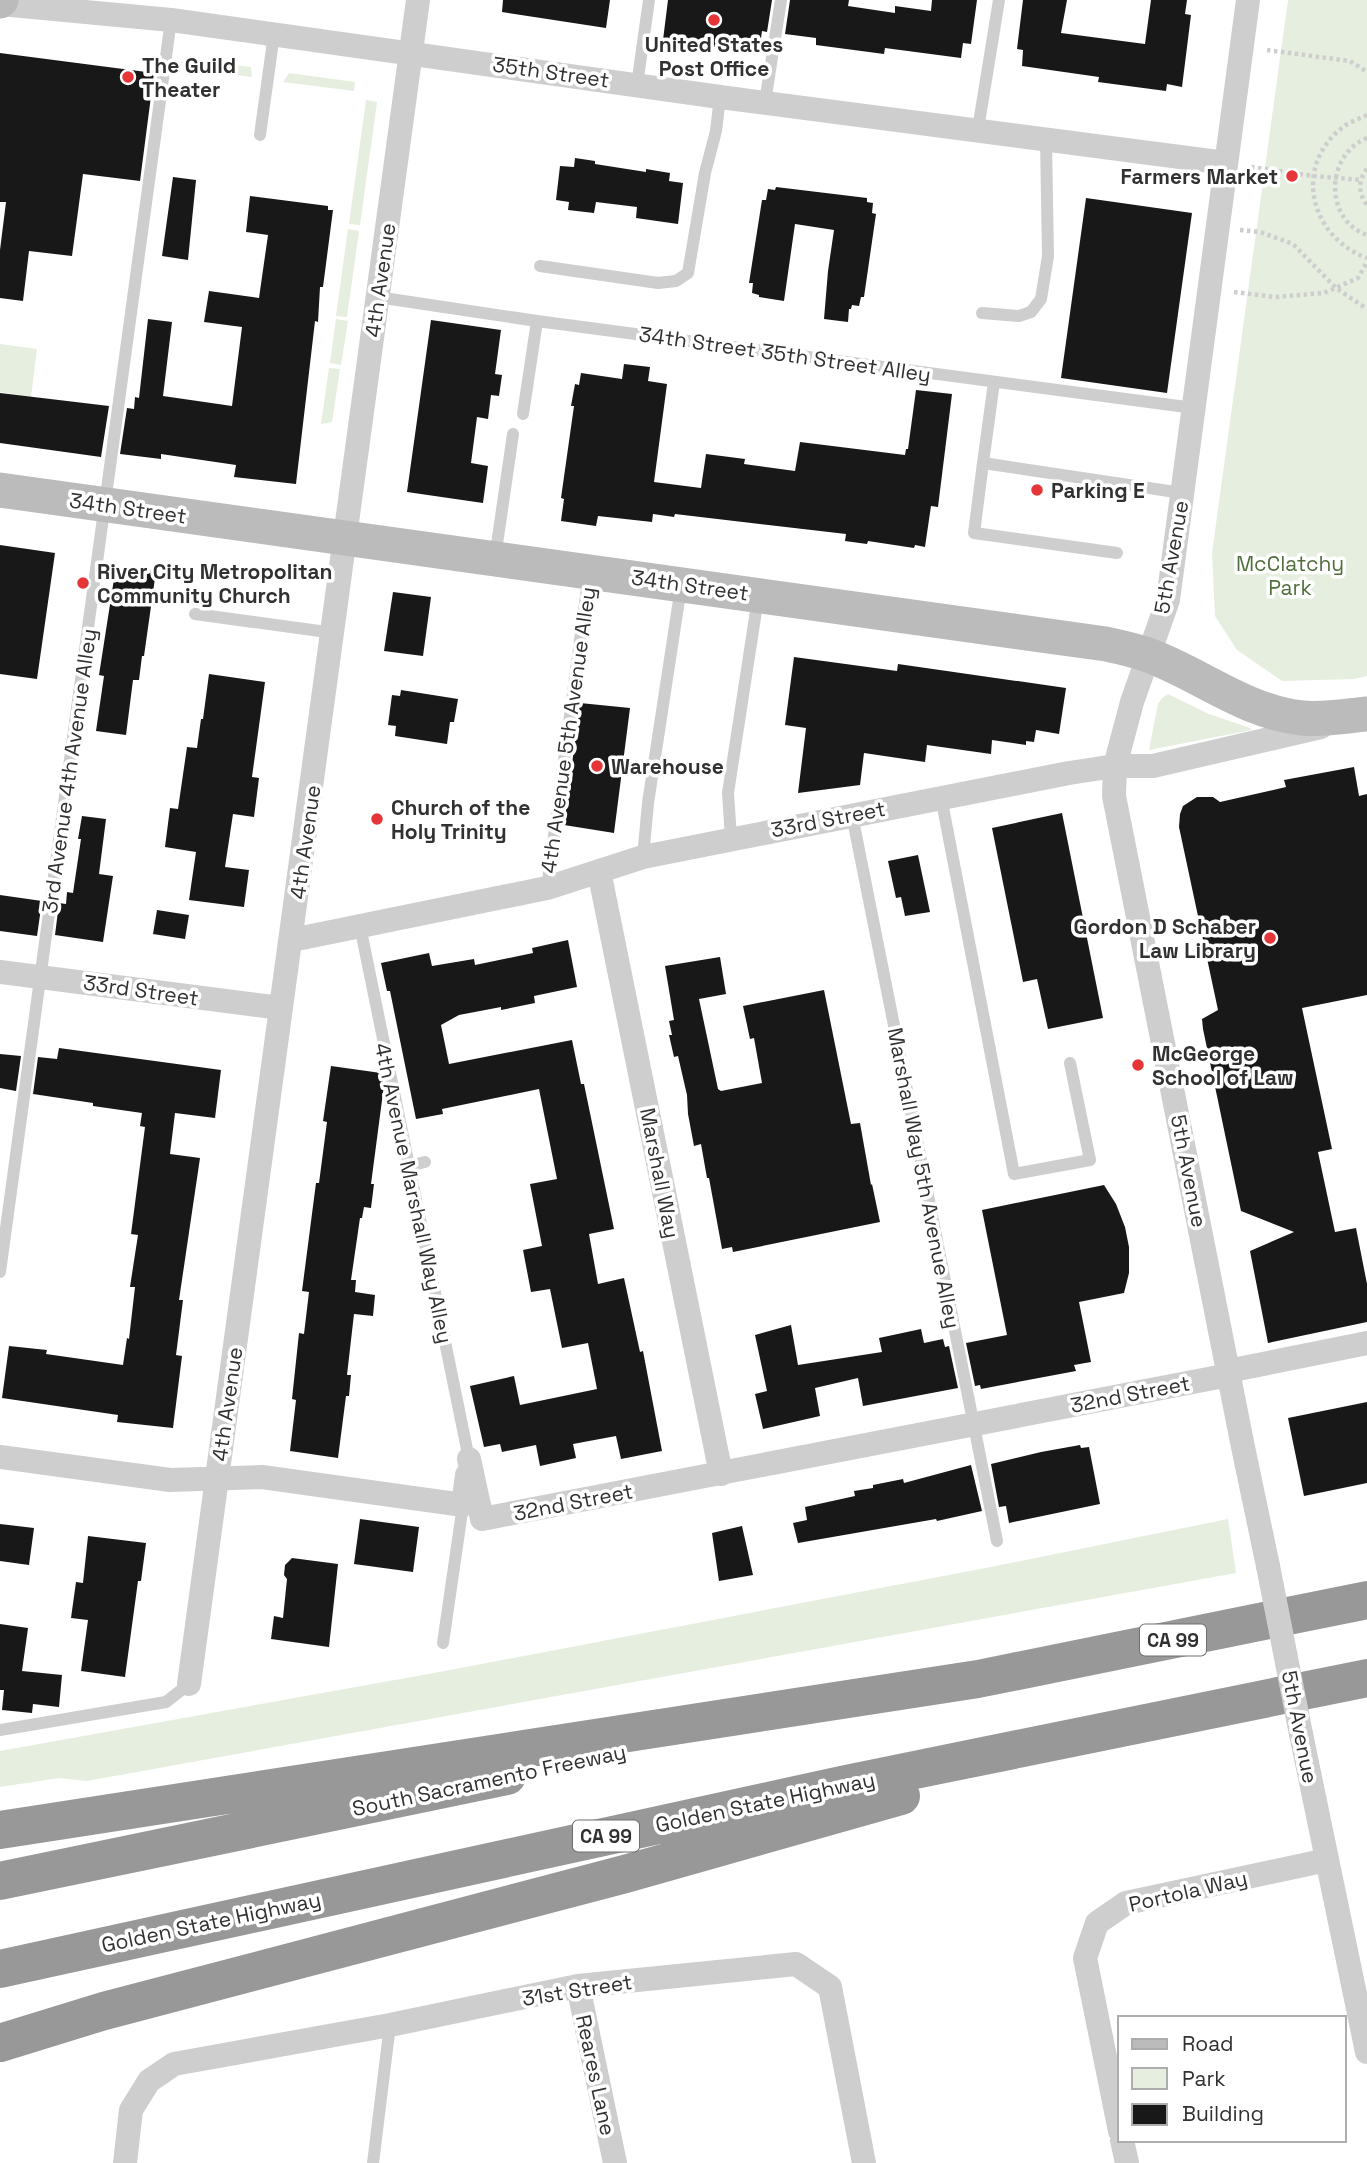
<svg xmlns="http://www.w3.org/2000/svg" width="1367" height="2163" viewBox="0 0 1367 2163" font-family="'Space Grotesk',sans-serif">
<rect width="100%" height="100%" fill="#fff"/>
<path fill="#e6eedf" d="M 1288,0 L 1367,0 L 1367,676 L 1354,679 L 1282,681 L 1237,650 L 1215,616 L 1212,553 Z
M 185,59 L 251,67 L 252,77 L 180,68 L 181,62 Z
M 289,73 L 355,82 L 354,91 L 283,82 Z
M 366,100 L 377,102 L 360,225 L 349,224 Z
M 348,229 L 359,231 L 347,317 L 336,316 Z
M 336,319 L 348,321 L 341,365 L 330,363 Z
M 0,344 L 37,349 L 31,397 L 0,392 Z
M 329,368 L 340,369 L 332,422 L 321,424 Z
M 1168,694 L 1209,714 L 1250,728 L 1252,730 L 1149,750 L 1158,704 L 1162,698 Z
M 1228,1519 L 1236,1573 L 87,1781 L 59,1778 L 0,1787 L 0,1751 L 445,1671 L 991,1567 Z"/>
<path fill="#181818" d="M 503,0 L 610,0 L 606,28 L 502,12 Z
M 668,0 L 772,0 L 767,32 L 762,31 L 759,53 L 663,40 Z
M 790,0 L 849,0 L 848,6 L 895,13 L 895,6 L 931,11 L 932,0 L 977,0 L 971,44 L 963,43 L 961,58 L 885,48 L 884,54 L 816,45 L 816,38 L 785,34 Z
M 1023,0 L 1067,0 L 1061,33 L 1145,44 L 1151,0 L 1187,0 L 1185,14 L 1191,15 L 1182,87 L 1167,84 L 1166,91 L 1098,82 L 1099,77 L 1022,66 L 1023,50 L 1017,49 Z
M 0,53 L 154,73 L 140,181 L 83,174 L 72,256 L 29,251 L 23,301 L 0,298 L 0,250 L 6,202 L 0,202 Z
M 575,158 L 595,161 L 595,164 L 646,172 L 646,169 L 670,173 L 669,181 L 683,183 L 678,224 L 636,218 L 637,207 L 596,202 L 594,213 L 568,210 L 569,202 L 556,200 L 560,166 L 574,167 Z
M 173,177 L 196,180 L 188,260 L 162,256 Z
M 776,187 L 867,198 L 867,202 L 873,203 L 872,213 L 876,214 L 864,297 L 861,297 L 859,306 L 852,305 L 851,309 L 849,309 L 848,322 L 824,319 L 828,271 L 834,230 L 795,224 L 784,301 L 759,297 L 759,295 L 752,293 L 753,283 L 749,283 L 762,200 L 766,200 L 768,189 L 775,190 Z
M 250,196 L 328,206 L 328,210 L 333,210 L 323,287 L 320,287 L 318,322 L 315,321 L 296,484 L 234,477 L 236,465 L 161,454 L 161,459 L 120,454 L 127,408 L 134,409 L 135,397 L 139,398 L 148,319 L 172,322 L 163,396 L 232,406 L 242,327 L 204,322 L 209,291 L 259,298 L 268,235 L 246,232 Z
M 1086,198 L 1192,213 L 1167,393 L 1061,378 Z
M 431,320 L 501,330 L 495,374 L 502,375 L 499,396 L 491,395 L 488,419 L 477,417 L 471,463 L 488,466 L 483,503 L 407,492 Z
M 624,364 L 650,367 L 648,381 L 667,384 L 654,482 L 701,488 L 706,454 L 745,459 L 744,464 L 795,471 L 800,442 L 905,455 L 906,449 L 908,449 L 916,390 L 952,394 L 938,507 L 931,506 L 925,547 L 915,545 L 914,548 L 868,541 L 867,544 L 845,541 L 846,534 L 675,514 L 674,517 L 653,514 L 652,522 L 598,516 L 596,526 L 561,521 L 564,499 L 561,498 L 574,406 L 571,406 L 575,384 L 579,385 L 581,373 L 622,379 Z
M 0,393 L 109,406 L 101,457 L 0,443 Z
M 0,545 L 55,553 L 37,679 L 0,674 Z
M 116,566 L 156,571 L 144,656 L 142,656 L 139,680 L 133,680 L 126,735 L 96,731 L 104,676 L 99,675 Z
M 393,592 L 431,597 L 423,656 L 384,651 Z
M 794,657 L 897,671 L 898,664 L 1066,688 L 1059,734 L 1036,730 L 1034,742 L 1026,741 L 1026,745 L 992,740 L 991,754 L 927,745 L 925,762 L 864,753 L 860,785 L 798,793 L 806,728 L 785,725 Z
M 209,674 L 265,682 L 252,777 L 259,778 L 254,817 L 233,814 L 225,867 L 249,870 L 244,907 L 189,900 L 196,852 L 165,847 L 170,808 L 178,809 L 187,747 L 197,748 L 201,719 L 203,719 Z
M 401,690 L 458,699 L 454,722 L 450,722 L 447,744 L 395,736 L 396,726 L 388,725 L 392,695 L 400,696 Z
M 580,703 L 630,708 L 614,833 L 564,825 Z
M 1354,767 L 1359,796 L 1367,794 L 1367,995 L 1302,1008 L 1332,1149 L 1318,1152 L 1335,1232 L 1356,1228 L 1367,1284 L 1367,1322 L 1268,1343 L 1250,1251 L 1294,1232 L 1241,1211 L 1203,1029 L 1202,1019 L 1218,1010 L 1179,827 L 1180,814 L 1183,806 L 1197,797 L 1213,797 L 1220,802 L 1286,787 L 1284,780 Z
M 1062,813 L 1103,1018 L 1048,1029 L 1037,979 L 1023,982 L 992,828 Z
M 82,816 L 106,819 L 99,874 L 113,876 L 103,942 L 55,935 L 59,903 L 66,904 L 67,892 L 73,893 L 81,839 L 78,839 Z
M 918,855 L 930,912 L 905,916 L 901,897 L 896,898 L 888,861 Z
M 0,895 L 42,901 L 37,936 L 0,931 Z
M 157,910 L 189,915 L 185,939 L 153,934 Z
M 568,940 L 577,987 L 534,996 L 535,1003 L 501,1010 L 501,1007 L 459,1015 L 441,1025 L 449,1064 L 572,1040 L 581,1084 L 584,1084 L 614,1229 L 589,1234 L 598,1284 L 624,1278 L 640,1352 L 643,1351 L 662,1451 L 621,1459 L 616,1436 L 573,1444 L 576,1458 L 540,1466 L 536,1445 L 502,1452 L 500,1444 L 484,1447 L 470,1386 L 514,1376 L 520,1405 L 597,1389 L 588,1343 L 562,1348 L 550,1289 L 531,1292 L 523,1250 L 542,1246 L 530,1184 L 557,1179 L 539,1089 L 442,1109 L 443,1114 L 416,1119 L 390,991 L 387,991 L 381,963 L 429,953 L 432,966 L 474,959 L 475,965 L 533,953 L 532,948 Z
M 720,957 L 726,994 L 699,999 L 718,1089 L 721,1091 L 762,1083 L 754,1038 L 750,1039 L 743,1006 L 824,990 L 851,1124 L 860,1123 L 871,1185 L 872,1184 L 880,1222 L 733,1252 L 732,1247 L 722,1249 L 709,1178 L 707,1178 L 701,1144 L 694,1146 L 688,1114 L 687,1095 L 678,1056 L 674,1057 L 669,1035 L 672,1035 L 669,1021 L 674,1020 L 665,966 Z
M 59,1048 L 221,1070 L 215,1118 L 175,1113 L 170,1154 L 200,1158 L 179,1300 L 183,1300 L 176,1355 L 182,1356 L 173,1428 L 117,1422 L 118,1415 L 2,1398 L 9,1346 L 47,1350 L 46,1354 L 123,1365 L 127,1338 L 129,1339 L 135,1287 L 130,1287 L 138,1235 L 131,1234 L 145,1127 L 140,1126 L 142,1113 L 93,1106 L 93,1103 L 33,1094 L 38,1057 L 57,1059 Z
M 0,1054 L 21,1056 L 16,1091 L 0,1088 Z
M 331,1066 L 381,1073 L 384,1085 L 371,1184 L 374,1184 L 371,1208 L 364,1207 L 362,1218 L 360,1218 L 351,1280 L 356,1280 L 355,1292 L 375,1295 L 373,1316 L 354,1314 L 347,1375 L 351,1375 L 349,1396 L 346,1396 L 338,1458 L 290,1451 L 296,1400 L 292,1399 L 299,1333 L 304,1334 L 309,1292 L 302,1291 L 316,1183 L 319,1183 L 327,1122 L 323,1121 Z
M 1104,1185 L 1116,1204 L 1125,1227 L 1129,1247 L 1129,1273 L 1124,1293 L 1079,1302 L 1091,1362 L 1074,1365 L 1076,1371 L 981,1389 L 980,1385 L 975,1386 L 966,1343 L 1007,1335 L 982,1210 Z
M 791,1325 L 798,1365 L 882,1352 L 879,1338 L 921,1329 L 924,1343 L 943,1339 L 945,1347 L 949,1346 L 958,1388 L 863,1406 L 858,1378 L 815,1388 L 820,1416 L 763,1429 L 755,1394 L 767,1391 L 755,1335 Z
M 1367,1402 L 1367,1483 L 1304,1496 L 1288,1418 Z
M 1080,1445 L 1081,1448 L 1089,1447 L 1100,1504 L 1009,1523 L 1006,1506 L 999,1507 L 991,1464 L 1041,1452 Z
M 971,1465 L 982,1511 L 937,1521 L 936,1519 L 798,1543 L 793,1523 L 807,1520 L 805,1507 L 855,1496 L 854,1491 L 873,1488 L 873,1485 L 903,1479 L 904,1483 Z
M 360,1519 L 419,1527 L 413,1572 L 354,1564 Z
M 0,1524 L 34,1528 L 29,1565 L 0,1561 Z
M 742,1526 L 753,1575 L 719,1581 L 712,1533 Z
M 88,1536 L 146,1543 L 141,1581 L 138,1581 L 125,1677 L 81,1671 L 88,1620 L 71,1618 L 76,1582 L 83,1583 Z
M 292,1558 L 338,1564 L 329,1647 L 271,1639 L 274,1616 L 283,1618 L 287,1579 L 284,1575 L 285,1565 Z
M 0,1624 L 28,1628 L 22,1671 L 62,1675 L 59,1707 L 33,1704 L 32,1713 L 2,1710 L 4,1690 L 0,1690 Z"/>
<g fill="none" stroke-linecap="round" stroke-linejoin="round">
<path stroke="#cecece" stroke-width="4.5" stroke-dasharray="3.5 3.5" stroke-linecap="butt" d="M 1267,50 L 1350,61 L 1367,72
M 1367,115 C 1359,119 1349,122 1343,127 C 1292,166 1310,237 1367,258
M 1367,138 C 1325,155 1324,220 1367,235
M 1251,167 L 1314,176 L 1361,180
M 1367,169 C 1358,180 1358,193 1367,205
M 1240,230 L 1260,232 L 1293,244 L 1336,288 L 1367,309
M 1234,292 L 1275,297 L 1324,293 L 1358,278 L 1367,262"/>
<path stroke="#cecece" stroke-width="12" d="M 637,85 L 649,0
M 765,102 L 781,0
M 978,129 L 999,0
M 260,135 L 274,34
M 540,266 L 658,283 L 676,281 L 688,273 L 705,173 L 716,131 L 720,97
M 377,297 L 537,321 L 1194,408
M 982,313 L 1019,316 L 1031,312 L 1041,299 L 1048,256 L 1046,139
M 994,382 L 983,463 L 1182,493
M 523,414 L 537,321
M 983,463 L 974,533 L 1117,553
M 495,558 L 513,434
M 195,614 L 334,633
M 941,797 L 1014,1174 L 1090,1160 L 1070,1063
M 852,815 L 997,1541
M 731,838 L 728,793 L 758,598
M 643,857 L 648,803 L 681,587
M 547,888 L 589,573
M 360,926 L 469,1459
M 408,1166 L 425,1162
M 0,1272 L 171,20
M 443,1643 L 463,1505
M 0,1730 L 166,1702 L 189,1684
M 373,2163 L 390,2025"/>
<path stroke="#cecece" stroke-width="24" d="M 1248,0 L 1168,600 L 1132,702 L 1115,766 L 1114,796 L 1243,1447 L 1268,1566
M 0,4 L 171,20 L 720,97 L 1226,163
M 599,871 L 721,1474
M 292,940 L 547,888 L 643,857 L 1069,773 L 1115,766 L 1153,766 L 1321,727
M 0,972 L 281,1008
M 1228,1371 L 1367,1343
M 0,1457 L 170,1480 L 262,1477 L 463,1505 L 467,1475
M 469,1459 L 482,1519 L 1229,1375
M 189,1684 L 418,0
M 1301,1734 L 1367,2052
M 578,1986 L 615,2163
M 1120,2131 L 1085,1958 L 1097,1923 L 1126,1903 L 1327,1860
M 1122,2140 L 1127,2163
M 125,2163 L 131,2110 L 149,2081 L 174,2064 L 390,2025 L 578,1986 L 796,1964 L 830,1987 L 864,2163"/>
<path stroke="#bbb" stroke-width="35" d="M 0,1 L 1,0
M 0,490 L 1106,644 C 1120,647 1134,650 1148,655 C 1200,674 1245,712 1302,718 C 1324,720 1346,716 1367,714"/>
<path stroke="#989898" stroke-width="38" d="M 0,1830 L 978,1679 L 1367,1600
M 0,1881 L 507,1776
M 0,1969 L 846,1784 L 1367,1678
M 0,2043 L 104,2011 L 625,1874 L 901,1796"/>
<path stroke="#cecece" stroke-width="24" d="M 1268,1566 L 1301,1734"/>
</g>
<g fill="#e63537" stroke="#fff" stroke-width="2.5">
<circle cx="714" cy="20" r="7"/>
<circle cx="128" cy="77" r="7"/>
<circle cx="1292" cy="176" r="7"/>
<circle cx="1037" cy="490" r="7"/>
<circle cx="83" cy="583" r="7"/>
<circle cx="597" cy="766" r="7"/>
<circle cx="377" cy="819" r="7"/>
<circle cx="1270" cy="938" r="7"/>
<circle cx="1138" cy="1065" r="7"/>
</g>
<g text-anchor="middle" dominant-baseline="central" stroke-width="7" stroke-linejoin="round" paint-order="stroke">
<g fill="#fff" stroke="#6f6f6f" stroke-width="2">
<rect x="1140" y="1624.5" width="66" height="31" rx="5"/>
<rect x="573" y="1820.5" width="66" height="31" rx="5"/>
</g>
<g font-size="19" font-weight="bold" fill="#313131">
<text x="1173" y="1640">CA 99</text>
<text x="606" y="1836">CA 99</text>
</g>
<g font-size="21" font-weight="bold" fill="#313131" stroke="#fff" text-anchor="start">
<text x="714" y="44" text-anchor="middle">United States<tspan x="714" dy="24">Post Office</tspan></text>
<text x="142" y="65">The Guild<tspan x="142" dy="24">Theater</tspan></text>
<text x="1278" y="176" text-anchor="end">Farmers Market</text>
<text x="1051" y="490">Parking E</text>
<text x="97" y="571">River City Metropolitan<tspan x="97" dy="24">Community Church</tspan></text>
<text x="611" y="766">Warehouse</text>
<text x="391" y="807">Church of the<tspan x="391" dy="24">Holy Trinity</tspan></text>
<text x="1256" y="926" text-anchor="end">Gordon D Schaber<tspan x="1256" dy="24">Law Library</tspan></text>
<text x="1152" y="1053">McGeorge<tspan x="1152" dy="24">School of Law</tspan></text>
</g>
<g font-size="21" fill="#313131" stroke="#fff">
<text transform="translate(551 72) rotate(8)">35th Street</text>
<text transform="translate(380 280) rotate(-82)">4th Avenue</text>
<text transform="translate(785 354) rotate(8)">34th Street 35th Street Alley</text>
<text transform="translate(128 508) rotate(8)">34th Street</text>
<text transform="translate(1171 557) rotate(-80)">5th Avenue</text>
<text transform="translate(690 585) rotate(8)">34th Street</text>
<text transform="translate(568 730) rotate(-82)">4th Avenue 5th Avenue Alley</text>
<text transform="translate(69 771) rotate(-82)">3rd Avenue 4th Avenue Alley</text>
<text transform="translate(828 819) rotate(-11)">33rd Street</text>
<text transform="translate(305 842) rotate(-82)">4th Avenue</text>
<text transform="translate(141 990) rotate(8)">33rd Street</text>
<text transform="translate(1189 1171) rotate(79)">5th Avenue</text>
<text transform="translate(660 1173) rotate(79)">Marshall Way</text>
<text transform="translate(924 1178) rotate(79)">Marshall Way 5th Avenue Alley</text>
<text transform="translate(414 1193) rotate(78)">4th Avenue Marshall Way Alley</text>
<text transform="translate(1130 1394) rotate(-11)">32nd Street</text>
<text transform="translate(227 1404) rotate(-82)">4th Avenue</text>
<text transform="translate(573 1502) rotate(-11)">32nd Street</text>
<text transform="translate(1300 1727) rotate(79)">5th Avenue</text>
<text transform="translate(489 1780) rotate(-12)">South Sacramento Freeway</text>
<text transform="translate(765 1802) rotate(-12)">Golden State Highway</text>
<text transform="translate(1188 1891) rotate(-13)">Portola Way</text>
<text transform="translate(211 1922) rotate(-12)">Golden State Highway</text>
<text transform="translate(577 1990) rotate(-9)">31st Street</text>
<text transform="translate(596 2075) rotate(78)">Reares Lane</text>
</g>
<g font-size="21" fill="#516e3d" stroke="#fff">
<text x="1290" y="563">McClatchy<tspan x="1290" dy="24">Park</tspan></text>
</g>
</g>
<rect x="1118" y="2016" width="228" height="126" fill="#ffffff" stroke="#adadad" stroke-width="2"/>
<rect x="1132" y="2039" width="35" height="10" fill="#bbbbbb" stroke="#adadad" stroke-width="2"/>
<text x="1182" y="2051" font-size="21" fill="#313131">Road</text>
<rect x="1132" y="2068" width="35" height="21" fill="#e6eedf" stroke="#adadad" stroke-width="2"/>
<text x="1182" y="2086" font-size="21" fill="#313131">Park</text>
<rect x="1132" y="2104" width="35" height="21" fill="#181818" stroke="#adadad" stroke-width="2"/>
<text x="1182" y="2121" font-size="21" fill="#313131">Building</text>
</svg>
